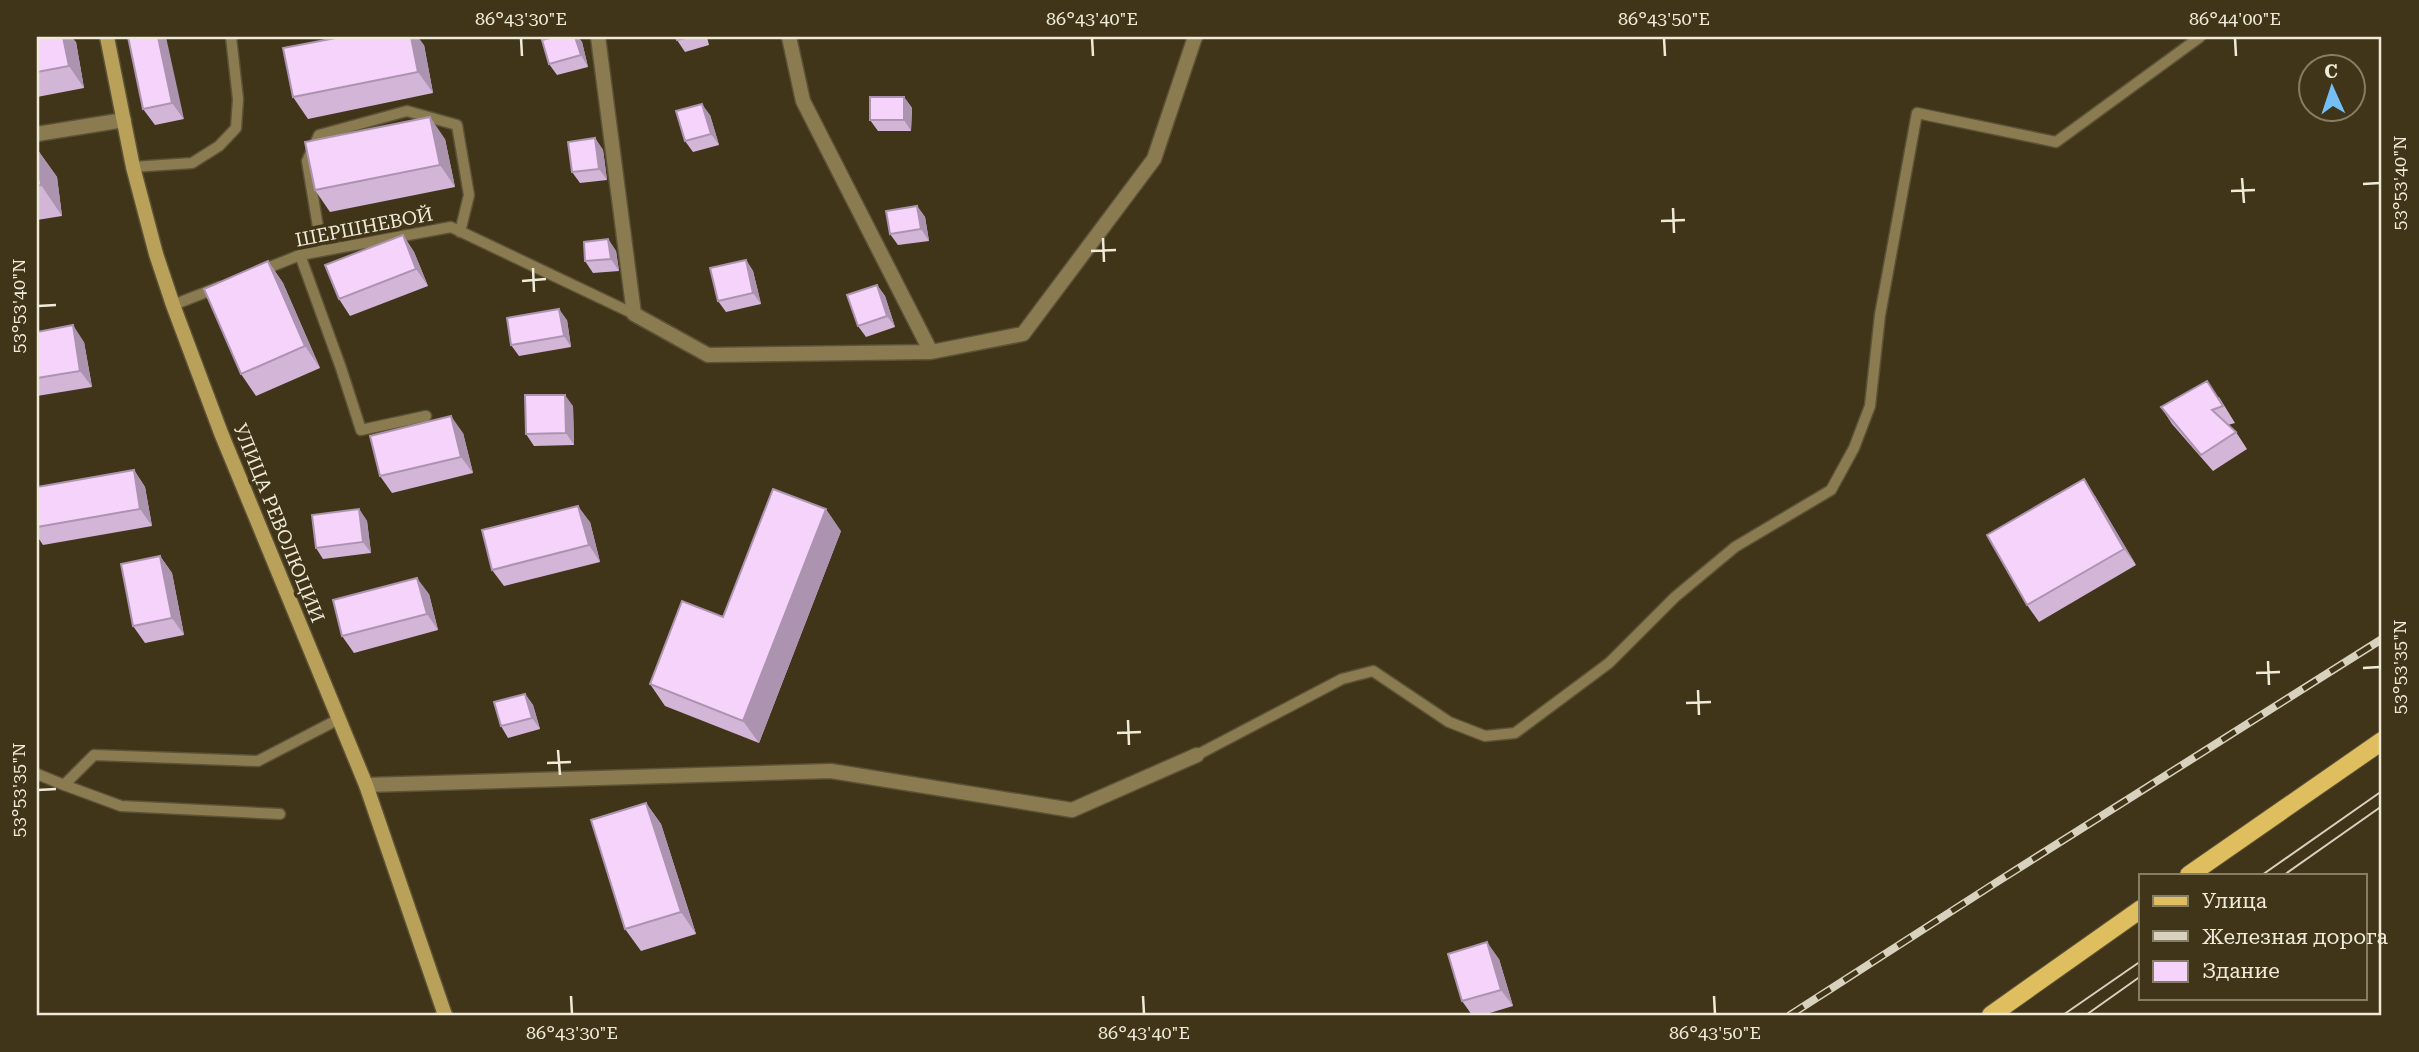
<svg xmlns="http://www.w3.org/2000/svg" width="2419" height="1052" viewBox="0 0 2419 1052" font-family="'Roboto Serif',serif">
<rect width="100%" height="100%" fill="#403518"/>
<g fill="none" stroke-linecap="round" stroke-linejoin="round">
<g stroke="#5c5237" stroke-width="13">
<path id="lane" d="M 133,167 L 192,163 L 219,146 L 236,128 L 238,99 L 231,37
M 322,251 L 307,161 L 319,135 L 407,111 L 457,125 L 469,195 L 460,232
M 300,255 L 341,368 L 361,430 L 426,416
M 260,271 L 300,255 L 451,227 L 634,314
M 173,305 L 219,287
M 1197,755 L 1342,679 L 1373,671 L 1449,722 L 1485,736 L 1515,733 L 1609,663 L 1675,597 L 1735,547 L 1831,490 L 1854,448 L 1870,406 L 1880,315 L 1917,113 L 2056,142 L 2200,37
M 37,774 L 64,785 L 94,755 L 258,761 L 339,719
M 64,785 L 121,806 L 280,814"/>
</g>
<g stroke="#5c5237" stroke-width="17">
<path id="street" d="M 598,37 L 634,314 L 708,355 L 931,352 L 1023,334 L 1154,159 L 1195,37
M 789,37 L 803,101 L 931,352
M 37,134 L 124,120
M 366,785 L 831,771 L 1072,810 L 1197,755"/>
</g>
<g stroke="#5c5237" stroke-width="17">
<path id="secondary" d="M 107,37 L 133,167 L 156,254 L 173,305 L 221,433 L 366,785 L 445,1015"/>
</g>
<g stroke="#5c5237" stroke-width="20">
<path id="primary" d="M 2189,875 L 2382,741
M 1991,1015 L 2141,909"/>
</g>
<use href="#lane" stroke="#8b7b50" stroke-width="10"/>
<use href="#street" stroke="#8b7b50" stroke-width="14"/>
<use href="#secondary" stroke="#baa159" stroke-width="14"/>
<use href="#primary" stroke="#dfbe5f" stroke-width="18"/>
<path stroke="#d7d1be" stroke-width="2" d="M 2262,875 L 2382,791
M 2284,875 L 2382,806
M 2063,1015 L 2141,961
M 2086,1015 L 2141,976"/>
<g stroke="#d7d1be" stroke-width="8">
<path id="rail" d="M 1790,1015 L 2000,880 L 2382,639"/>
</g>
<use href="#rail" stroke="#403518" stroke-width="5" stroke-dasharray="16" stroke-linecap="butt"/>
</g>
<path fill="#d3b5d8" d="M 37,37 L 76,42 L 84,88 L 37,97 Z
M 128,37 L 184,119 L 155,125 L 143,109 Z
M 554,37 L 578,37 L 582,42 L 588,67 L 557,75 L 549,64 Z
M 676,37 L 707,37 L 709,45 L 685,52 L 677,40 Z
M 424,45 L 433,93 L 308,119 L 293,97 Z
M 904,97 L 912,108 L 911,131 L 878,131 L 870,120 Z
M 710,115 L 719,145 L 693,152 L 685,141 Z
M 595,138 L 603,150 L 607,180 L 580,183 L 572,172 Z
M 445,139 L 455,187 L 330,212 L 315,190 Z
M 37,149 L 57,177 L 62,216 L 37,220 Z
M 917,206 L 925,217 L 929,241 L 898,245 L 890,234 Z
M 403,235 L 414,252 L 428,286 L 350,316 L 339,299 Z
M 608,239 L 616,251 L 619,271 L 593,273 L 585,261 Z
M 746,260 L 753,271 L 761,304 L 726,312 L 718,301 Z
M 268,261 L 283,283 L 320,368 L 256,396 L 241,374 Z
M 877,285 L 885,296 L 895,327 L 866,337 L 858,326 Z
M 567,320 L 571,347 L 519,356 L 511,345 Z
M 37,332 L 84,342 L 92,387 L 37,396 Z
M 2219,397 L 2235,423 L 2228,425 L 2236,432 L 2247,449 L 2213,471 L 2172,424 L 2161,407 Z
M 573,406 L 574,445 L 534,446 L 526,434 Z
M 463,433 L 473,473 L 392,493 L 380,476 Z
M 134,470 L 145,487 L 152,526 L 43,545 L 37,536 L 37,487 Z
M 2095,496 L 2136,565 L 2039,622 L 2027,605 Z
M 359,509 L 367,521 L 371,553 L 323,559 L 316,548 Z
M 590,522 L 600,562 L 504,586 L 492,570 Z
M 841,531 L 759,743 L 665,706 L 650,684 L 723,617 Z
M 160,556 L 172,573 L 184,635 L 145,643 L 133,626 Z
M 429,594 L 438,630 L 354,653 L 342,636 Z
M 525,694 L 533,705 L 540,729 L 508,738 L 501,726 Z
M 646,803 L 661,824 L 696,934 L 641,951 L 625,929 Z
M 1499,959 L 1513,1006 L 1483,1015 L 1472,1015 L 1462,1001 Z"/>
<path fill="#ac94b0" d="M 63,37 L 72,37 L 76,42 L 84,88 L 69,66 Z
M 158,37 L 166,37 L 184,119 L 172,103 Z
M 411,37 L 418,37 L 424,45 L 433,93 L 418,72 Z
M 575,37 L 578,37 L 582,42 L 588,67 L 581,55 Z
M 904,97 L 912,108 L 911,131 L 904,120 Z
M 702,104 L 710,115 L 719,145 L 711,134 Z
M 430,117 L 445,139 L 455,187 L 440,165 Z
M 595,138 L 603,150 L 607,180 L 599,169 Z
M 37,149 L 57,177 L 62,216 L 41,185 L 37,157 Z
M 917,206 L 925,217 L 929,241 L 921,229 Z
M 403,235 L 414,252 L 428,286 L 416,269 Z
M 608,239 L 616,251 L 619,271 L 611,259 Z
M 746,260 L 753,271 L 761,304 L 753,293 Z
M 268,261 L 283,283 L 320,368 L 305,346 Z
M 877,285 L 885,296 L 895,327 L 887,316 Z
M 559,309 L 567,320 L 571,347 L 564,336 Z
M 73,325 L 84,342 L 92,387 L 80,371 Z
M 565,395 L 573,406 L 574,445 L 566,433 Z
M 451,416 L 463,433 L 473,473 L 461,457 Z
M 134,470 L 145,487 L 152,526 L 140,509 Z
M 2084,479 L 2095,496 L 2136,565 L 2124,549 Z
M 578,506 L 590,522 L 600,562 L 589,545 Z
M 359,509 L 367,521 L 371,553 L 363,542 Z
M 826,509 L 841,531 L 759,743 L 743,721 Z
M 160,556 L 172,573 L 184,635 L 172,618 Z
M 417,578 L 429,594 L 438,630 L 427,614 Z
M 525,694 L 533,705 L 540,729 L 532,718 Z
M 646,803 L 661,824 L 696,934 L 681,912 Z
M 1487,942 L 1499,959 L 1513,1006 L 1501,990 Z"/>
<path fill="#f5d3fb" stroke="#ac94b0" stroke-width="2" d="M 37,37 L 63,37 L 69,66 L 37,72 Z
M 128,37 L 158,37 L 172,103 L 143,109 Z
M 341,37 L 411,37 L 418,72 L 293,97 L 283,48 Z
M 554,37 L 575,37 L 581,55 L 549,64 L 542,40 Z
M 676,37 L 690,37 L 677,40 Z
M 870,97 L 904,97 L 904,120 L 870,120 Z
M 702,104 L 711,134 L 685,141 L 676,111 Z
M 430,117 L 440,165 L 315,190 L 305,142 Z
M 595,138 L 599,169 L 572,172 L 568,142 Z
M 37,157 L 41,185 L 37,186 Z
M 917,206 L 921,229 L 890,234 L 886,211 Z
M 403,235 L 416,269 L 339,299 L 325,265 Z
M 608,239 L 611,259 L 585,261 L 584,242 Z
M 746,260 L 753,293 L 718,301 L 710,268 Z
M 268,261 L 305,346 L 241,374 L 204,289 Z
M 877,285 L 887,316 L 858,326 L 847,295 Z
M 559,309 L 564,336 L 511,345 L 507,318 Z
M 73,325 L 80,371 L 37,378 L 37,332 Z
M 2207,381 L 2223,406 L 2212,410 L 2236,432 L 2201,455 L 2161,407 Z
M 525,395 L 565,395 L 566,433 L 526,434 Z
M 451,416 L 461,457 L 380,476 L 370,436 Z
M 134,470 L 140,509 L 37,527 L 37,487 Z
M 2084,479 L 2124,549 L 2027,605 L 1987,535 Z
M 773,489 L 826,509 L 743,721 L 650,684 L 682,601 L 723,617 Z
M 578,506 L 589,545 L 492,570 L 482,530 Z
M 359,509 L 363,542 L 316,548 L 312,515 Z
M 160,556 L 172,618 L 133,626 L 121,564 Z
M 417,578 L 427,614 L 342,636 L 333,600 Z
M 525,694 L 532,718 L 501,726 L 494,702 Z
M 646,803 L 681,912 L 625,929 L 591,820 Z
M 1487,942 L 1501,990 L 1462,1001 L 1448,954 Z"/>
<path fill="none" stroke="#f0ead9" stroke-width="2.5" d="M 521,38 L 522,56M 1092,38 L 1093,56M 1664,38 L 1665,56M 2235,38 L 2236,56M 2242,178 L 2244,203M 2363,184 L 2380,183M 2231,191 L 2255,190M 1673,208 L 1674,233M 1661,221 L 1685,220M 1103,238 L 1104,262M 1091,251 L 1116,250M 533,268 L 534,292M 522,281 L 546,279M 38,306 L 56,305M 2268,661 L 2269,685M 2363,668 L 2380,667M 2256,673 L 2280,672M 1698,690 L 1699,715M 1686,703 L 1711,702M 1128,720 L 1129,745M 1117,733 L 1141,732M 558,750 L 560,775M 547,763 L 571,762M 38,790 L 56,789M 571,996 L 572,1014M 1143,996 L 1144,1014M 1714,996 L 1715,1014"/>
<g text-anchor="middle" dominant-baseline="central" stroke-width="7" stroke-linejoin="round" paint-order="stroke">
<g font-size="19" fill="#f0ead9" stroke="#403518">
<text transform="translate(364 227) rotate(-11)">ШЕРШНЕВОЙ</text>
<text transform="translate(279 523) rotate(68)">УЛИЦА РЕВОЛЮЦИИ</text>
</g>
</g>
<rect width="2419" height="1052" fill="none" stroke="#403518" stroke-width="77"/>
<rect x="2139" y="874" width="228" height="126" fill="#403518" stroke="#867d65" stroke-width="2"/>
<rect x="2153" y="896" width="35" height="10" fill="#dfbe5f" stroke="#867d65" stroke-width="2"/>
<text x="2202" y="908" font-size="21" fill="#f0ead9">Улица</text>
<rect x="2153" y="931" width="35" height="10" fill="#d7d1be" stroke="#867d65" stroke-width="2"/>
<text x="2202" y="944" font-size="21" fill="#f0ead9">Железная дорога</text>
<rect x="2153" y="961" width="35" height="21" fill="#f5d3fb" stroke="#867d65" stroke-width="2"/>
<text x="2202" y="978" font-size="21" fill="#f0ead9">Здание</text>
<g transform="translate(2332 88) rotate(357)"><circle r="33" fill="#403518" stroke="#867d65" stroke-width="2"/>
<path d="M0-5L12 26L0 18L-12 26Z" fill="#74c0f6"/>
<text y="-10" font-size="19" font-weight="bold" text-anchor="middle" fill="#f0ead9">С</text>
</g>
<rect x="38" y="38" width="2342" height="976" fill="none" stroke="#f0ead9" stroke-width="2.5"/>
<g font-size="18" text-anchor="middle" fill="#f0ead9">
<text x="521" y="25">86°43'30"E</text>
<text x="1092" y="25">86°43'40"E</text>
<text x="1664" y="25">86°43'50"E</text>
<text x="2235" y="25">86°44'00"E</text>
<text transform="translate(2400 183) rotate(-90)" y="6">53°53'40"N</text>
<text transform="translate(19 306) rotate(-90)" y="6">53°53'40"N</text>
<text transform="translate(2400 667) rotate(-90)" y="6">53°53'35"N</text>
<text transform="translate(19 790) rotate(-90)" y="6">53°53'35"N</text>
<text x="572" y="1039">86°43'30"E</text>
<text x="1144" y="1039">86°43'40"E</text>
<text x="1715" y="1039">86°43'50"E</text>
</g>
</svg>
